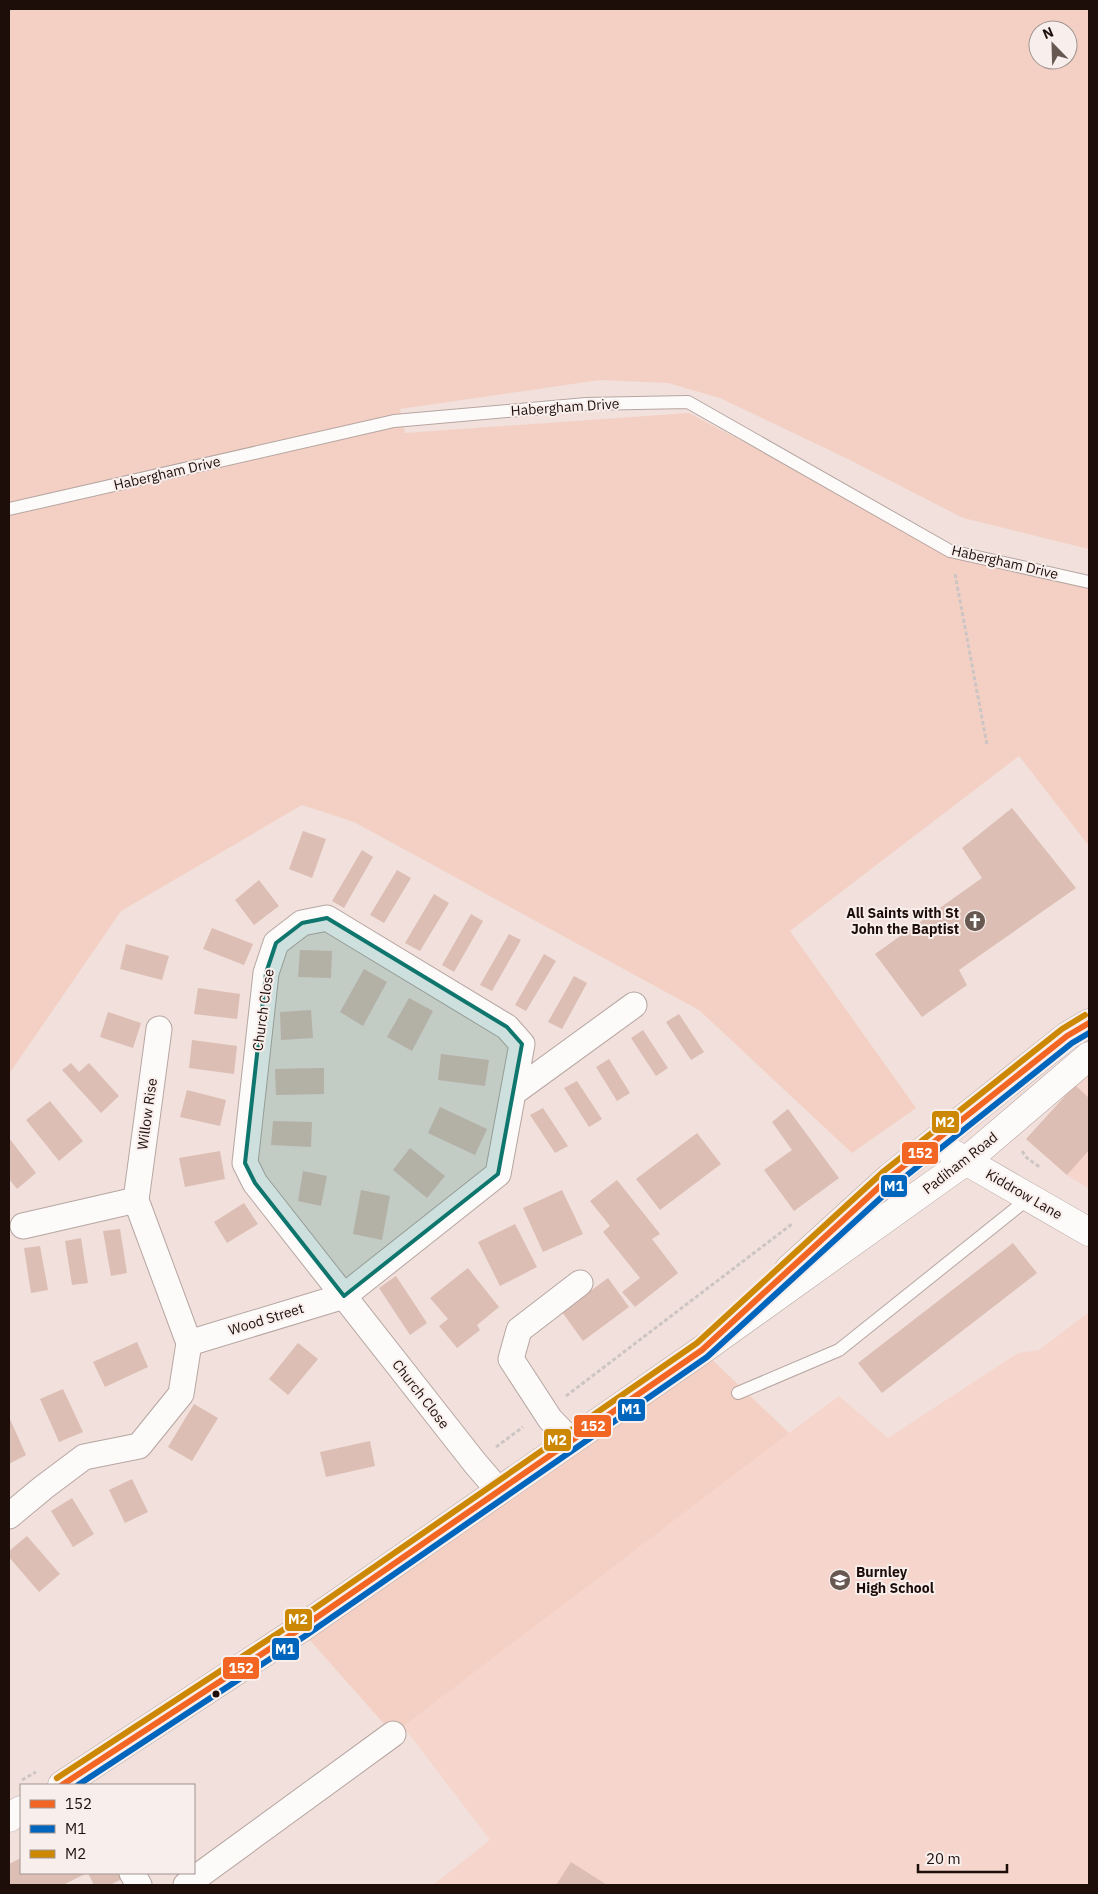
<svg xmlns="http://www.w3.org/2000/svg" width="1098" height="1894" viewBox="0 0 1098 1894" font-family="'IBM Plex Sans',sans-serif">
<rect width="100%" height="100%" fill="#f1e0db"/>
<path fill="#f6d6cc" d="M 1089,1072 L 1089,1189 L 1067,1175 L 1026,1139 Z
M 1089,1312 L 1089,1885 L 433,1885 L 490,1840 L 399,1721 L 839,1396 L 888,1438 L 1018,1353 L 1039,1350 Z"/>
<path fill="#f4d0c4" fill-rule="evenodd" d="M 9,9 L 1089,9 L 1089,549 L 963,518 L 850,460 L 720,398 L 668,383 L 600,380 L 400,409 L 405,433 L 689,413 L 950,551 L 1089,587 L 1089,846 L 1019,756 L 790,931 L 916,1108 L 852,1153 L 699,1010 L 354,822 L 302,805 L 121,911 L 9,1074 ZM 1038,30 L 1068,30 L 1068,60 L 1038,60 Z
M 702,1350 L 789,1433 L 393,1734 L 300,1629 Z"/>
<path fill="#dcbeb5" d="M 1012,808 L 1076,888 L 959,970 L 967,985 L 922,1017 L 875,954 L 982,878 L 962,848 Z
M 303,831 L 326,839 L 312,878 L 289,869 Z
M 362,850 L 373,857 L 344,908 L 332,901 Z
M 397,870 L 411,878 L 384,923 L 370,915 Z
M 259,880 L 279,906 L 254,925 L 235,900 Z
M 434,894 L 449,903 L 420,951 L 405,943 Z
M 471,914 L 483,921 L 454,972 L 442,965 Z
M 212,928 L 253,944 L 244,965 L 203,949 Z
M 509,934 L 521,940 L 492,991 L 480,985 Z
M 126,944 L 169,956 L 162,980 L 120,969 Z
M 300,950 L 332,951 L 331,978 L 298,977 Z
M 544,954 L 556,961 L 526,1011 L 515,1005 Z
M 364,969 L 387,982 L 363,1026 L 340,1012 Z
M 574,976 L 587,983 L 562,1029 L 548,1022 Z
M 198,988 L 240,994 L 237,1019 L 194,1014 Z
M 409,998 L 433,1011 L 412,1051 L 387,1037 Z
M 311,1010 L 313,1038 L 281,1040 L 280,1012 Z
M 108,1012 L 141,1023 L 133,1048 L 100,1037 Z
M 679,1014 L 704,1052 L 691,1060 L 666,1022 Z
M 643,1030 L 668,1068 L 656,1076 L 631,1038 Z
M 192,1040 L 237,1046 L 234,1074 L 189,1068 Z
M 441,1054 L 489,1060 L 485,1086 L 438,1080 Z
M 609,1059 L 630,1093 L 617,1101 L 596,1067 Z
M 71,1063 L 79,1072 L 89,1063 L 119,1096 L 101,1113 L 62,1070 Z
M 324,1068 L 324,1094 L 276,1095 L 275,1069 Z
M 577,1081 L 602,1119 L 589,1127 L 564,1088 Z
M 1075,1085 L 1089,1098 L 1089,1150 L 1067,1175 L 1026,1139 Z
M 187,1090 L 226,1100 L 220,1126 L 180,1117 Z
M 50,1101 L 83,1141 L 59,1161 L 26,1120 Z
M 440,1107 L 487,1129 L 475,1155 L 428,1133 Z
M 543,1108 L 568,1146 L 555,1153 L 530,1115 Z
M 788,1109 L 839,1178 L 794,1211 L 764,1170 L 792,1150 L 772,1122 Z
M 273,1121 L 312,1122 L 311,1147 L 271,1145 Z
M 697,1133 L 721,1164 L 660,1210 L 636,1179 Z
M 9,1138 L 36,1173 L 17,1189 L 9,1179 Z
M 410,1148 L 445,1176 L 427,1198 L 393,1170 Z
M 220,1151 L 225,1179 L 185,1187 L 179,1158 Z
M 303,1171 L 327,1176 L 321,1206 L 298,1201 Z
M 617,1180 L 660,1234 L 652,1239 L 678,1273 L 635,1307 L 622,1292 L 640,1278 L 603,1232 L 610,1226 L 590,1201 Z
M 361,1190 L 390,1196 L 382,1240 L 353,1234 Z
M 562,1190 L 583,1234 L 543,1252 L 523,1208 Z
M 244,1203 L 258,1224 L 227,1243 L 214,1222 Z
M 515,1224 L 537,1267 L 500,1286 L 478,1242 Z
M 120,1229 L 127,1273 L 111,1276 L 103,1231 Z
M 81,1238 L 88,1283 L 72,1285 L 65,1241 Z
M 1013,1243 L 1037,1273 L 882,1393 L 858,1363 Z
M 40,1246 L 48,1290 L 31,1293 L 24,1248 Z
M 468,1268 L 499,1307 L 477,1325 L 480,1330 L 457,1348 L 439,1326 L 448,1319 L 430,1298 Z
M 396,1276 L 427,1323 L 410,1335 L 379,1288 Z
M 608,1278 L 629,1307 L 583,1341 L 562,1312 Z
M 137,1342 L 148,1367 L 105,1387 L 93,1362 Z
M 298,1343 L 318,1359 L 288,1395 L 269,1379 Z
M 63,1389 L 83,1432 L 59,1442 L 40,1399 Z
M 194,1404 L 218,1418 L 192,1461 L 168,1447 Z
M 9,1417 L 26,1455 L 9,1464 Z
M 370,1441 L 375,1466 L 326,1477 L 320,1452 Z
M 132,1479 L 148,1512 L 125,1523 L 109,1490 Z
M 72,1498 L 94,1534 L 73,1547 L 51,1511 Z
M 27,1536 L 60,1574 L 39,1592 L 9,1557 L 9,1551 Z
M 21,1858 L 21,1873 L 87,1873 L 63,1885 L 9,1885 L 9,1864 Z
M 571,1862 L 607,1885 L 556,1885 Z
M 88,1873 L 119,1873 L 122,1879 L 110,1885 L 94,1885 Z"/>
<g fill="none" stroke-linecap="round" stroke-linejoin="round">
<g stroke="#b6a6a1" stroke-width="14">
<path id="service" d="M 9,509 L 394,421 L 586,404 L 688,402 L 950,551 L 1089,582
M 738,1393 L 839,1350 L 1029,1198"/>
</g>
<g stroke="#b6a6a1" stroke-width="27">
<path id="minor" d="M 513,1093 L 634,1005
M 23,1226 L 136,1200
M 189,1343 L 344,1296 L 498,1174 L 522,1044 L 507,1027 L 327,918 L 302,923 L 276,943 L 266,973 L 245,1163 L 255,1183 L 475,1463 L 499,1491
M 571,1441 L 550,1419 L 511,1359 L 519,1330 L 580,1283
M 9,1516 L 44,1487 L 84,1457 L 139,1446 L 181,1394 L 189,1343 L 136,1200 L 159,1029
M 132,1873 L 139,1885
M 186,1885 L 393,1734"/>
</g>
<g stroke="#b6a6a1" stroke-width="29">
<path id="primary" d="M 952,1153 L 1089,1232
M 789,1269 L 890,1177 L 1067,1036 L 1089,1023
M 62,1785 L 300,1629 L 702,1350 L 966,1161 L 1089,1056
M 9,1818 L 21,1810"/>
</g>
<path stroke="#ccc5c4" stroke-width="3" stroke-dasharray="4 2.5" stroke-linecap="butt" d="M 955,574 L 987,745
M 1022,1151 L 1027,1158 L 1041,1168
M 566,1396 L 792,1224
M 496,1447 L 523,1427
M 22,1780 L 36,1772"/>
<use href="#service" stroke="#fdfafa" stroke-width="12"/>
<use href="#minor" stroke="#fdfafa" stroke-width="25"/>
<use href="#primary" stroke="#fdfafa" stroke-width="28"/>
<g stroke="#f8eeeb" stroke-width="10">
<path id="bus-1" d="M 62,1785 L 300,1629 L 702,1350 L 890,1177 L 1067,1036 L 1089,1023"/>
</g>
<g stroke="#f8eeeb" stroke-width="10">
<path id="bus-2" d="M 78,1785 L 305,1636 L 707,1357 L 896,1184 L 1072,1043 L 1089,1033"/>
</g>
<g stroke="#f8eeeb" stroke-width="10">
<path id="bus-3" d="M 57,1778 L 295,1622 L 697,1343 L 884,1171 L 1062,1029 L 1085,1015"/>
</g>
<use href="#bus-1" stroke="#f26522" stroke-width="6"/>
<use href="#bus-2" stroke="#0065bd" stroke-width="6"/>
<use href="#bus-3" stroke="#cc8802" stroke-width="6"/>
</g>
<path fill="#0f766e" fill-opacity="0.2" stroke="#0f766e" stroke-width="4" stroke-linejoin="round" d="M 327,918 L 507,1027 L 522,1044 L 498,1174 L 344,1296 L 255,1183 L 245,1163 L 266,973 L 276,943 L 302,923 Z"/>
<defs>
<g id="church-disc" transform="scale(1.125)"><circle r="9.5" fill="#685852" stroke="#f8eeeb"/><path d="M-1.2-6h2.4v3.5h3.3v2.4h-3.3V6h-2.4V-.1h-3.3v-2.4h3.3Z" fill="#fff"/></g>
<g id="school-disc" transform="scale(1.125)"><circle r="9.5" fill="#685852" stroke="#f8eeeb"/><path d="M0-5L7-2L0 1L-7-2ZM-4 1L0 2.5L4 1V4Q0 6-4 4Z" fill="#fff"/></g>
</defs>
<g fill-rule="evenodd">
<use href="#church-disc" x="975" y="921"/>
<use href="#school-disc" x="840" y="1580"/>
</g>
<circle fill="#1e0e09" stroke="#f8eeeb" stroke-width="2" cx="216" cy="1694" r="4.5"/>
<g text-anchor="middle" dominant-baseline="central" stroke-width="4" stroke-linejoin="round" paint-order="stroke">
<g font-size="14" fill="#1e0e09" stroke="#f8eeeb">
<text transform="translate(565 407) rotate(-4)">Habergham Drive</text>
<text transform="translate(167 473) rotate(-13)">Habergham Drive</text>
<text transform="translate(1005 562) rotate(13)">Habergham Drive</text>
<text transform="translate(263 1010) rotate(-82)">Church Close</text>
<text transform="translate(147 1114) rotate(-82)">Willow Rise</text>
<text transform="translate(960 1163) rotate(-38)">Padiham Road</text>
<text transform="translate(1024 1194) rotate(30)">Kiddrow Lane</text>
<text transform="translate(266 1319) rotate(-17)">Wood Street</text>
<text transform="translate(421 1394) rotate(52)">Church Close</text>
</g>
<g font-size="14" font-weight="bold" fill="#1e0e09" stroke="#f8eeeb" text-anchor="end">
<text x="959" y="913">All Saints with St<tspan x="959" dy="16">John the Baptist</tspan></text>
<text x="856" y="1572" text-anchor="start">Burnley<tspan x="856" dy="16">High School</tspan></text>
</g>
</g>
<g stroke="#f8eeeb" stroke-width="2">
<rect x="931" y="1110" width="29" height="24" rx="5" fill="#cc8802"/>
<rect x="901" y="1141" width="38" height="24" rx="5" fill="#f26522"/>
<rect x="880" y="1174" width="28" height="24" rx="5" fill="#0065bd"/>
<rect x="617" y="1398" width="29" height="24" rx="5" fill="#0065bd"/>
<rect x="573" y="1414" width="39" height="24" rx="5" fill="#f26522"/>
<rect x="543" y="1428" width="29" height="24" rx="5" fill="#cc8802"/>
<rect x="284" y="1608" width="29" height="24" rx="5" fill="#cc8802"/>
<rect x="271" y="1637" width="29" height="24" rx="5" fill="#0065bd"/>
<rect x="222" y="1656" width="38" height="24" rx="5" fill="#f26522"/>
</g>
<g font-size="14" text-anchor="middle" font-weight="bold" fill="#fff">
<text x="945" y="1127">M2</text>
<text x="920" y="1158">152</text>
<text x="894" y="1191">M1</text>
<text x="631" y="1414">M1</text>
<text x="593" y="1431">152</text>
<text x="557" y="1445">M2</text>
<text x="298" y="1624">M2</text>
<text x="285" y="1654">M1</text>
<text x="241" y="1673">152</text>
</g>
<rect width="1098" height="1894" fill="none" stroke="#1e0e09" stroke-width="20"/>
<rect x="20" y="1784" width="175" height="90" fill="#f8eeeb" stroke="#a19491"/>
<rect x="30" y="1800" width="25" height="8" fill="#f26522" stroke="#a19491"/>
<text x="65" y="1809" font-size="15" fill="#1e0e09">152</text>
<rect x="30" y="1825" width="25" height="8" fill="#0065bd" stroke="#a19491"/>
<text x="65" y="1834" font-size="15" fill="#1e0e09">M1</text>
<rect x="30" y="1850" width="25" height="8" fill="#cc8802" stroke="#a19491"/>
<text x="65" y="1859" font-size="15" fill="#1e0e09">M2</text>
<g transform="translate(1053 45) rotate(337)"><circle r="24" fill="#f8eeeb" stroke="#a19491"/>
<path d="M0-4L9 19L0 12L-9 19Z" fill="#685852"/>
<text y="-8" font-size="14" font-weight="bold" text-anchor="middle" fill="#1e0e09">N</text>
</g>
<path d="M918 1864v8h89v-8" fill="none" stroke="#1e0e09" stroke-width="2.5"/>
<text x="926" y="1864" font-size="15" fill="#1e0e09" stroke="#f8eeeb" stroke-width="4" paint-order="stroke">20 m</text>
</svg>
